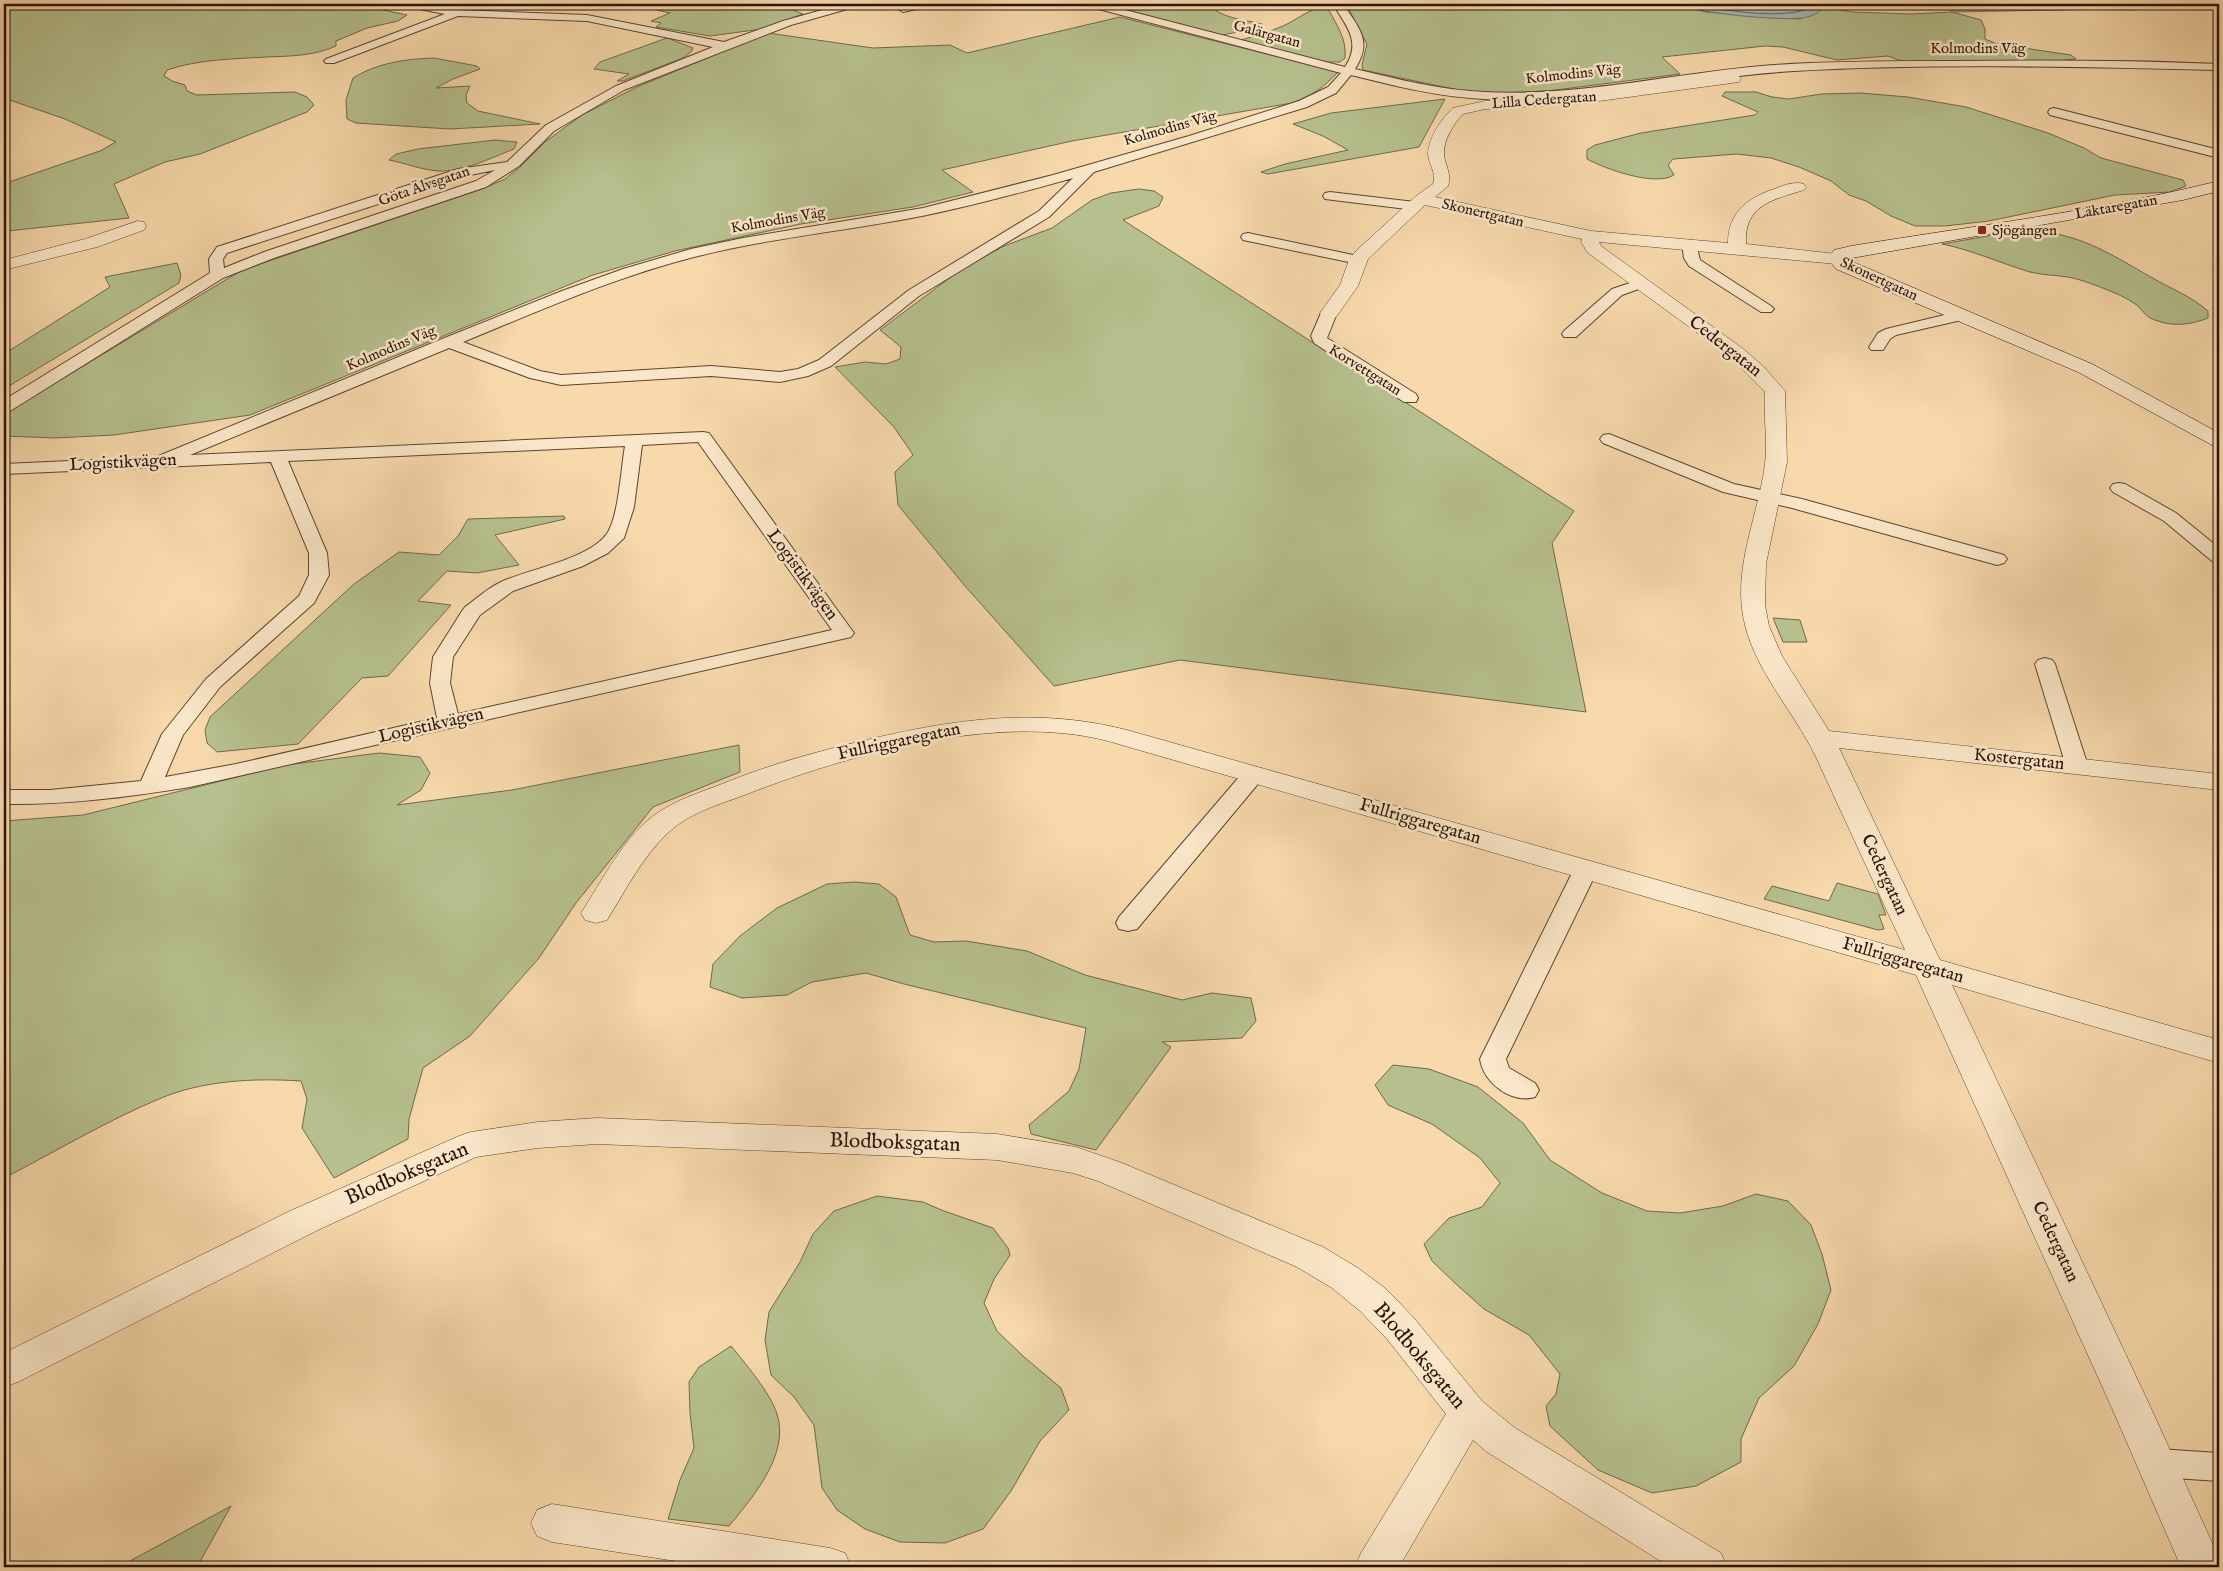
<svg xmlns="http://www.w3.org/2000/svg" width="2223" height="1571" viewBox="0 0 2223 1571" font-family="'IM FELL English',serif">
<rect width="100%" height="100%" fill="#f7d9ab"/>
<filter id="stains"><feTurbulence type="fractalNoise" baseFrequency=".004" numOctaves="4"/><feColorMatrix values="0 0 0 0 .2 0 0 0 0 .09 0 0 0 0 .02 0 0 0 .5 -.17"/></filter>
<radialGradient id="worn" r=".72"><stop offset=".6" stop-color="#630" stop-opacity="0"/><stop offset="1" stop-color="#630" stop-opacity=".3"/></radialGradient>
<path fill="#b6c08e" stroke="#70694a" d="M 4,4 L 133,4 L 138,6 L 162,8 L 193,5 L 355,4 L 407,15 L 398,21 L 367,28 L 336,41 L 336,46 C 314,56 291,56 267,57 C 233,59 200,59 167,70 L 164,76 L 172,81 L 185,85 L 187,91 L 197,95 L 295,92 L 307,97 L 314,105 L 307,112 L 200,154 L 165,162 L 114,184 L 129,218 L 7,231 L 4,231 L 4,186 L 12,181 L 100,151 L 116,142 L 65,119 L 4,98 Z
M 647,4 L 704,4 L 716,9 L 738,4 L 779,4 L 803,14 L 762,29 L 710,36 L 656,27 L 661,23 L 651,21 L 670,13 L 648,8 Z
M 1147,4 L 1208,4 C 1220,18 1245,20 1262,24 L 1260,28 L 1222,35 L 1115,7 L 1119,5 L 1137,8 Z
M 1346,4 L 1678,4 L 1706,12 L 1779,18 L 1800,19 L 1825,6 L 1851,12 L 1912,14 L 1952,12 L 1981,20 L 1985,29 L 1985,39 L 1997,44 L 2071,55 L 2076,59 L 2046,62 L 1904,62 L 1888,56 L 1837,60 L 1783,47 L 1765,46 L 1662,57 L 1680,74 L 1548,91 L 1496,93 L 1463,91 L 1363,70 L 1362,65 L 1367,44 Z
M 1322,7 L 1329,10 C 1337,26 1347,39 1345,58 L 1340,62 L 1326,62 L 1241,40 C 1255,36 1269,32 1283,26 C 1296,20 1308,10 1322,7 Z
M 1120,17 L 1338,72 C 1323,88 1313,95 1292,103 L 1072,141 L 942,170 L 973,192 L 913,207 L 801,224 L 675,251 L 593,275 L 250,415 L 114,435 L 56,438 L 4,436 L 4,414 L 242,270 L 482,189 L 505,179 L 520,167 L 545,142 L 582,115 L 637,87 L 768,33 L 873,48 L 950,45 L 967,53 Z
M 667,38 L 693,48 L 691,52 L 683,58 L 623,81 L 617,81 L 629,74 L 594,69 L 600,62 Z
M 434,58 L 477,66 L 480,69 L 453,79 L 436,88 L 470,86 L 466,95 L 467,103 L 478,111 L 540,124 L 450,129 L 356,123 L 347,119 L 346,100 L 353,78 C 377,63 405,59 434,58 Z
M 1725,92 L 1756,92 L 1772,97 L 1789,99 L 1821,94 L 1860,93 L 1908,97 L 1966,107 L 2048,133 L 2084,148 L 2101,158 L 2183,180 L 2186,186 L 2170,192 L 2115,195 L 1989,221 L 1945,226 L 1915,226 L 1891,216 L 1866,201 L 1849,195 L 1831,181 L 1799,167 L 1771,158 L 1737,154 L 1673,159 L 1668,165 L 1674,175 C 1656,187 1605,169 1587,159 L 1587,150 L 1595,145 L 1641,133 L 1755,115 L 1758,112 L 1722,96 Z
M 1445,99 L 1419,147 L 1268,174 L 1261,172 L 1285,164 L 1348,150 L 1323,136 L 1293,124 L 1331,113 Z
M 495,140 L 517,142 L 514,149 C 491,158 463,172 438,171 C 422,170 405,163 389,160 L 396,154 L 418,149 Z
M 1139,189 L 1154,191 L 1163,197 L 1159,206 L 1123,220 L 1574,511 L 1552,543 L 1586,712 L 1180,660 L 1054,686 L 965,586 L 898,505 L 895,472 L 913,455 L 894,427 L 835,367 L 865,362 L 886,364 L 900,359 L 901,347 L 880,330 L 963,268 L 1004,246 L 1052,228 L 1092,200 L 1111,193 Z
M 2005,233 C 2020,233 2036,231 2051,233 C 2090,239 2122,261 2156,280 C 2174,290 2192,297 2208,311 L 2208,318 C 2190,325 2173,327 2155,320 C 2148,318 2143,312 2138,306 C 2132,301 2122,296 2115,293 C 2100,287 2084,280 2068,277 C 2055,275 2042,275 2030,272 C 2000,263 1972,250 1942,244 Z
M 177,263 L 181,275 L 179,283 L 4,389 L 4,354 L 110,287 L 105,277 Z
M 564,516 L 565,519 L 495,535 L 519,565 L 477,573 L 447,571 L 418,601 L 451,605 L 388,676 L 362,678 L 298,744 L 217,752 L 207,743 L 205,730 L 210,717 L 354,584 L 399,552 L 439,555 L 458,536 L 468,519 Z
M 1773,618 L 1800,620 L 1807,642 L 1783,642 Z
M 739,745 L 740,772 L 653,807 L 576,903 L 539,958 L 470,1036 L 423,1068 L 409,1119 L 408,1139 L 334,1178 L 302,1128 L 307,1099 L 301,1081 C 255,1078 203,1080 159,1099 C 106,1121 55,1152 4,1178 L 4,999 L 6,998 L 4,996 L 4,821 L 83,815 L 286,765 L 379,753 L 420,757 L 430,773 L 421,790 L 397,805 L 512,790 Z
M 854,882 L 879,884 L 896,897 L 910,935 L 934,942 L 966,941 L 1027,951 L 1085,975 L 1182,1000 L 1212,993 L 1251,998 L 1256,1021 L 1242,1038 L 1162,1042 L 1171,1047 L 1096,1150 L 1031,1134 L 1029,1125 L 1069,1091 L 1079,1069 L 1086,1028 L 904,984 L 866,973 L 812,982 L 787,995 L 742,998 L 710,987 L 713,964 L 740,936 L 777,908 L 827,884 Z
M 1837,883 L 1878,894 L 1886,915 L 1879,915 L 1884,929 L 1878,930 L 1764,899 L 1772,886 L 1829,901 Z
M 1393,1065 L 1429,1069 L 1478,1087 L 1523,1123 L 1550,1160 L 1602,1193 L 1647,1211 L 1680,1213 L 1723,1206 L 1756,1194 L 1788,1201 L 1811,1225 L 1822,1254 L 1831,1290 L 1818,1324 L 1794,1366 L 1759,1398 L 1741,1439 L 1741,1462 L 1696,1486 L 1652,1493 L 1598,1470 L 1550,1426 L 1546,1406 L 1556,1394 L 1560,1374 L 1529,1335 L 1484,1309 L 1456,1284 L 1432,1261 L 1424,1244 L 1449,1218 L 1482,1207 L 1500,1183 L 1480,1158 L 1432,1124 L 1388,1105 L 1375,1085 Z
M 877,1196 L 923,1202 L 944,1211 L 993,1228 L 1008,1248 L 1010,1255 L 994,1279 L 984,1303 L 997,1331 L 1024,1357 L 1061,1388 L 1069,1410 L 1040,1441 L 1011,1491 L 983,1529 L 945,1543 L 900,1542 L 865,1529 L 837,1510 L 822,1488 L 814,1425 L 794,1397 L 771,1375 L 765,1340 L 769,1312 L 800,1262 L 813,1234 L 834,1211 Z
M 731,1346 C 745,1363 771,1394 777,1414 C 790,1454 753,1497 729,1526 L 668,1519 L 680,1480 L 694,1448 L 690,1413 L 689,1382 L 699,1367 Z
M 231,1506 L 197,1567 L 119,1567 Z"/>
<path fill="#a2b7b5" stroke="#72756f" d="M 1678,4 L 1841,4 L 1825,6 C 1818,14 1811,17 1801,18 C 1782,21 1693,13 1678,4 Z
M 1929,4 L 2163,4 L 2134,10 L 2111,9 L 1952,12 L 1945,7 Z"/>
<g fill="none" stroke-linecap="round" stroke-linejoin="round">
<path stroke="#66645e" stroke-width="1" d="M 1694,4 C 1726,11 1791,22 1820,4
M 1748,4 L 1799,7 L 1811,4
M 1949,4 L 1954,7 L 2110,4"/>
<g stroke="#5e4430" stroke-width="2">
<path id="lane" d="M 404,4 L 425,4 L 458,10 L 587,15 L 724,42 L 783,21 L 843,4 L 859,4 L 858,6 L 791,25 L 624,90 L 554,131 L 519,166 L 486,187 L 274,258 L 223,278 L 10,411 L 4,412 L 4,400 L 210,273 L 209,259 L 217,247 L 458,169 L 507,162 L 546,125 L 616,86 L 713,47 L 587,21 L 458,16 L 334,63 L 326,63 L 324,61 L 326,59 L 445,14 L 409,7 ZM 495,170 L 476,181 L 264,252 L 224,268 L 223,259 L 227,253 L 465,176 Z
M 913,4 L 931,4 L 930,6 L 903,12 L 898,9 L 899,7 Z
M 1086,4 L 1102,4 L 1345,67 C 1362,41 1346,26 1333,4 L 1343,4 C 1359,28 1373,41 1355,69 C 1397,79 1440,90 1484,92 C 1581,97 1678,72 1774,65 C 1834,61 1893,61 1953,61 C 2042,60 2130,60 2219,64 L 2219,70 C 2078,67 1935,63 1794,71 C 1691,77 1588,104 1484,99 C 1439,97 1395,86 1351,75 L 1336,93 L 1307,107 L 1094,172 L 1049,217 L 919,296 L 831,366 L 808,376 L 780,382 L 711,376 L 561,385 L 530,378 L 449,348 L 190,455 L 703,432 L 709,433 L 851,629 L 854,633 L 851,637 L 190,787 C 128,797 67,805 4,804 L 4,790 L 50,790 L 141,781 L 162,734 L 206,679 L 299,596 L 309,575 L 309,553 L 271,462 L 4,474 L 4,464 L 156,457 L 442,339 L 562,291 L 623,269 L 691,249 L 743,238 L 923,208 L 1053,175 L 1189,136 L 1299,101 L 1328,87 L 1341,73 L 1087,6 ZM 1073,178 L 1039,211 L 909,290 L 819,360 L 798,369 L 780,372 L 711,366 L 561,375 L 540,371 L 463,342 C 539,311 615,277 694,257 C 769,238 846,231 922,216 C 972,206 1023,192 1073,178 ZM 698,442 L 832,630 L 458,714 L 450,683 L 453,657 L 480,615 L 513,591 L 583,566 L 608,553 L 624,538 L 634,507 L 642,445 ZM 625,446 C 621,468 619,513 608,532 C 592,559 527,569 499,583 C 487,589 476,599 465,607 L 462,611 L 433,657 L 430,683 L 437,718 L 236,764 L 165,777 L 183,735 L 220,687 L 314,603 L 329,575 L 327,553 L 288,461 Z
M 2054,108 L 2219,150 L 2219,158 L 2050,115 L 2048,112 L 2050,109 Z
M 1330,192 L 1415,202 L 1422,206 L 1415,210 L 1325,199 L 1323,196 L 1325,193 Z
M 1248,233 L 1358,256 L 1365,260 L 1358,264 L 1243,240 L 1241,237 L 1243,234 Z
M 1689,240 L 1696,244 L 1700,260 L 1771,306 L 1774,309 L 1771,312 L 1761,312 L 1689,266 L 1684,258 L 1682,244 Z
M 1639,280 L 1644,281 L 1646,284 L 1644,287 L 1622,295 L 1576,337 L 1564,337 L 1562,334 L 1564,331 L 1612,289 Z
M 1329,308 L 1334,310 L 1337,313 L 1327,338 L 1416,394 L 1418,398 L 1416,402 L 1404,402 L 1314,343 L 1311,336 L 1321,313 L 1324,310 Z
M 1961,311 L 1966,313 L 1969,316 L 1966,319 L 1896,335 L 1890,339 L 1883,350 L 1871,350 L 1869,347 L 1878,333 L 1886,329 Z
M 1609,434 L 1734,484 L 1802,499 L 2004,555 L 2007,559 L 2004,563 L 1997,565 L 1792,508 L 1723,492 L 1603,443 L 1600,439 L 1603,435 Z
M 2119,483 L 2125,484 L 2176,513 L 2219,548 L 2219,563 L 2212,561 L 2164,521 L 2113,492 L 2110,488 L 2113,484 Z
M 2045,658 L 2052,660 L 2055,664 L 2088,766 L 2085,771 L 2077,773 L 2069,771 L 2066,766 L 2035,664 L 2038,660 Z
M 1254,767 L 1262,769 L 1265,774 L 1262,779 L 1137,929 L 1128,931 L 1119,929 L 1116,923 L 1119,917 L 1246,769 Z
M 1586,861 L 1594,864 L 1598,869 L 1506,1059 L 1509,1068 L 1535,1083 L 1539,1090 L 1535,1097 C 1512,1104 1483,1083 1480,1059 L 1574,869 L 1578,864 Z
M 2158,1449 L 2219,1453 L 2219,1481 L 2158,1477 L 2146,1473 L 2142,1463 L 2146,1453 Z"/>
</g>
<g stroke="#5e4430" stroke-width="1">
<path id="street" d="M 1734,75 L 1739,76 L 1741,79 L 1739,82 L 1577,104 L 1485,109 L 1463,114 C 1454,123 1443,141 1444,154 C 1445,166 1452,173 1448,186 L 1435,197 L 1591,231 L 1728,243 C 1728,211 1749,197 1777,188 C 1785,185 1795,181 1804,184 L 1806,187 L 1804,190 C 1772,200 1744,205 1746,244 L 1837,254 L 1843,255 L 1846,259 L 1843,263 L 1837,264 L 1599,242 L 1601,246 L 1742,348 L 1763,366 L 1785,391 L 1787,462 L 1766,564 L 1765,605 L 1769,626 L 1782,656 L 1829,731 L 2219,774 L 2219,790 L 1839,748 L 1940,960 L 2219,1040 L 2219,1063 L 1952,985 L 2150,1406 L 2219,1558 L 2219,1567 L 2181,1567 L 2111,1406 L 1916,975 L 1108,741 C 997,712 846,755 742,796 C 717,805 690,813 670,831 C 643,855 626,890 607,920 L 596,923 L 585,920 L 581,913 C 602,881 622,840 653,816 C 676,799 705,791 732,780 C 775,763 820,751 866,740 C 955,719 1037,707 1127,730 L 1905,950 L 1815,755 C 1795,714 1756,671 1745,625 C 1731,570 1758,518 1765,464 C 1768,440 1763,416 1765,392 L 1729,356 L 1588,253 L 1581,242 L 1582,239 L 1425,205 L 1368,259 L 1358,286 L 1336,317 L 1329,319 L 1322,317 L 1320,313 L 1340,285 L 1349,260 L 1356,251 L 1416,196 L 1433,184 C 1437,172 1428,164 1428,153 C 1429,137 1442,118 1453,108 L 1485,101 L 1577,96 Z
M 138,221 L 144,222 L 146,226 L 144,230 L 97,247 L 4,270 L 4,260 L 85,239 Z
M 597,1118 L 997,1134 L 1076,1147 L 1122,1163 L 1323,1247 L 1358,1268 L 1386,1289 L 1413,1317 L 1482,1401 L 1515,1428 L 1721,1553 L 1727,1567 L 1670,1567 L 1487,1452 L 1473,1440 L 1399,1567 L 1355,1567 L 1361,1553 L 1446,1414 L 1387,1339 L 1360,1311 L 1332,1288 L 1297,1267 L 1098,1181 L 1073,1173 L 997,1160 L 597,1144 L 538,1148 L 476,1157 L 316,1231 L 18,1382 L 4,1387 L 4,1353 L 290,1211 L 459,1136 L 471,1132 L 538,1122 Z
M 552,1504 L 830,1548 L 845,1553 L 851,1567 L 715,1567 L 552,1542 L 537,1536 L 531,1523 L 537,1510 Z"/>
</g>
<g stroke="#2b1207" stroke-width="1">
<path id="secondary" d="M 2219,181 L 2219,191 L 2183,200 L 1846,259 L 2092,364 L 2219,433 L 2219,447 L 2212,445 L 2078,372 L 1836,269 L 1828,259 L 1834,250 L 1851,246 C 1973,226 2098,211 2219,181 Z"/>
</g>
<use href="#lane" fill="#fae6c8" fill-rule="evenodd"/>
<use href="#street" fill="#fae6c8" fill-rule="evenodd"/>
<use href="#secondary" fill="#fae6c8" fill-rule="evenodd"/>
</g>
<rect fill="#8f2418" stroke="#fae6c8" stroke-width="2" x="1977" y="225" width="10" height="10" rx="2.5"/>
<g text-anchor="middle" dominant-baseline="central" stroke-width="5" stroke-linejoin="round" paint-order="stroke">
<g font-size="15" fill="#2b1207" stroke="#fae6c8">
<text transform="translate(1267 34) rotate(15)">Galärgatan</text>
<text x="1978" y="48">Kolmodins Väg</text>
<text transform="translate(1573 74) rotate(-6)">Kolmodins Väg</text>
<text transform="translate(1544 100) rotate(-4)">Lilla Cedergatan</text>
<text transform="translate(1170 128) rotate(-16)">Kolmodins Väg</text>
<text transform="translate(424 186) rotate(-19)">Göta Älvsgatan</text>
<text transform="translate(2116 207) rotate(-10)">Läktaregatan</text>
<text transform="translate(1483 213) rotate(13)">Skonertgatan</text>
<text transform="translate(778 220) rotate(-10)">Kolmodins Väg</text>
<text transform="translate(1879 279) rotate(25)">Skonertgatan</text>
<text transform="translate(391 348) rotate(-23)">Kolmodins Väg</text>
<text transform="translate(1365 370) rotate(32)">Korvettgatan</text>
</g>
<g font-size="15" fill="#2b1207" stroke="#fae6c8" text-anchor="start">
<text x="1992" y="230">Sjögången</text>
</g>
<g font-size="18" fill="#2b1207" stroke="#fae6c8">
<text transform="translate(1725 347) rotate(38)">Cedergatan</text>
<text transform="translate(123 463) rotate(-3)">Logistikvägen</text>
<text transform="translate(802 575) rotate(54)">Logistikvägen</text>
<text transform="translate(431 726) rotate(-13)">Logistikvägen</text>
<text transform="translate(899 742) rotate(-12)">Fullriggaregatan</text>
<text transform="translate(2019 760) rotate(6)">Kostergatan</text>
<text transform="translate(1420 822) rotate(16)">Fullriggaregatan</text>
<text transform="translate(1884 875) rotate(65)">Cedergatan</text>
<text transform="translate(1903 961) rotate(16)">Fullriggaregatan</text>
<text transform="translate(2055 1242) rotate(65)">Cedergatan</text>
</g>
<g font-size="21" fill="#2b1207" stroke="#fae6c8">
<text transform="translate(895 1143) rotate(2)">Blodboksgatan</text>
<text transform="translate(407 1174) rotate(-23)">Blodboksgatan</text>
<text transform="translate(1419 1356) rotate(50)">Blodboksgatan</text>
</g>
</g>
<rect width="2223" height="1571" fill="none" stroke="#f7d9ab" stroke-width="20"/>
<rect x="5" y="5" width="2213" height="1561" fill="none" stroke="#2b1207" stroke-width="2.5"/>
<rect x="10" y="10" width="2203" height="1551" fill="none" stroke="#2b1207"/>
<rect width="100%" height="100%" filter="url(#stains)"/>
<rect width="100%" height="100%" fill="url(#worn)"/>
</svg>
